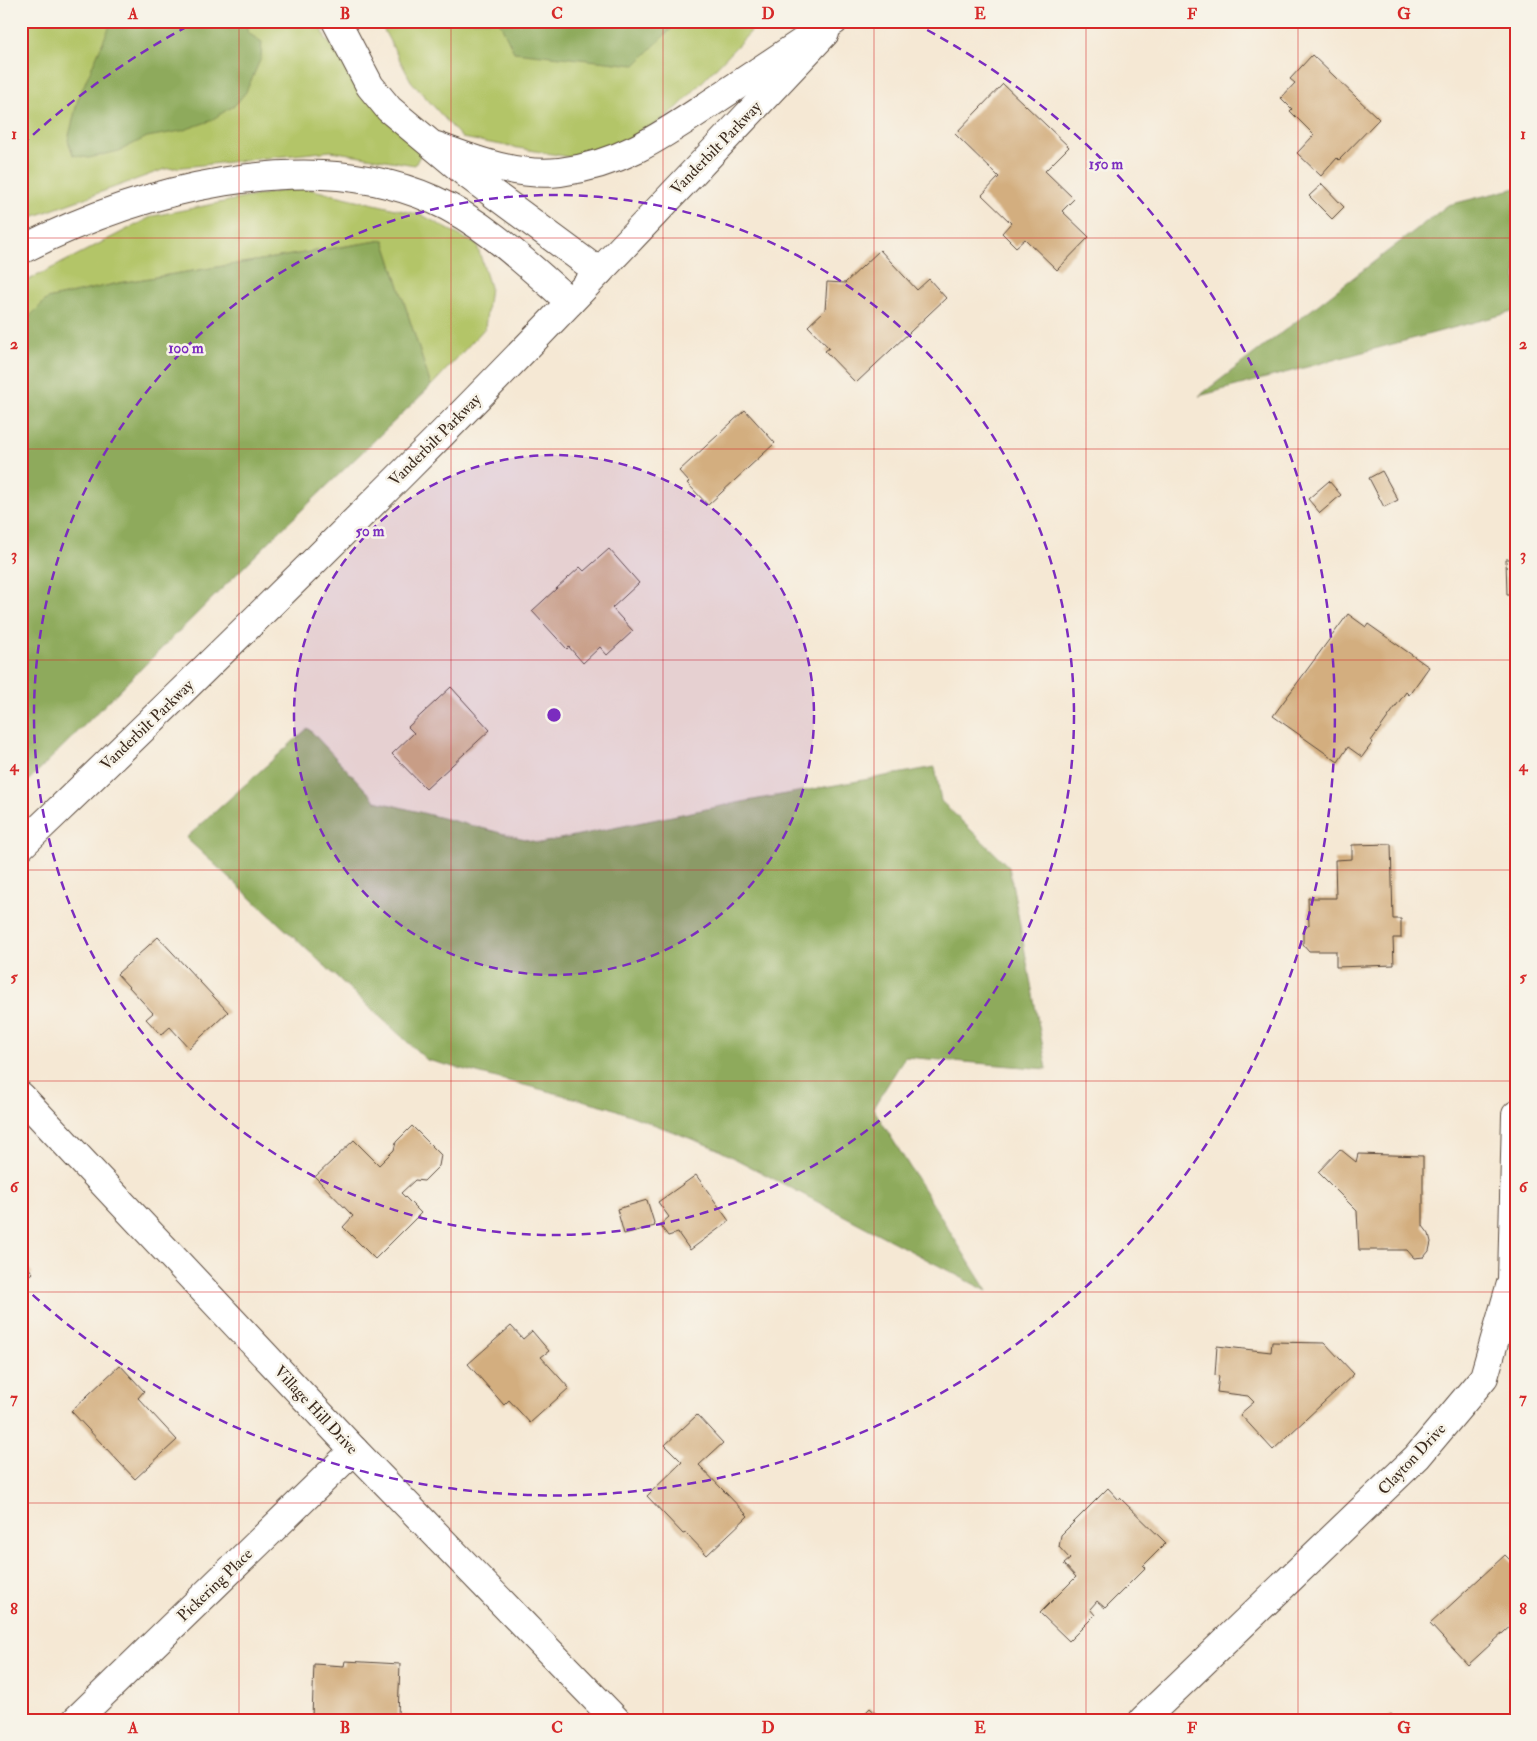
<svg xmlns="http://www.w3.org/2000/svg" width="1537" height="1741" viewBox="0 0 1537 1741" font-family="'IM FELL Double Pica',serif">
<rect width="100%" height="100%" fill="#f7f3e8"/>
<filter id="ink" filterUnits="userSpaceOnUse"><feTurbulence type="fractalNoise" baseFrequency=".02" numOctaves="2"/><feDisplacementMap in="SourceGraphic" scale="10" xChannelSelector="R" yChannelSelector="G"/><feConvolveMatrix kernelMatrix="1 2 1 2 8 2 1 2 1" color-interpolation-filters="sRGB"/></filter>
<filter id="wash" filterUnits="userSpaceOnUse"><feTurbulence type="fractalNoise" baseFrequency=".0096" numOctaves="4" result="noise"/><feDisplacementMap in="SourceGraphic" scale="20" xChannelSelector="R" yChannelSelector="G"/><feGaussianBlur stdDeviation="1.12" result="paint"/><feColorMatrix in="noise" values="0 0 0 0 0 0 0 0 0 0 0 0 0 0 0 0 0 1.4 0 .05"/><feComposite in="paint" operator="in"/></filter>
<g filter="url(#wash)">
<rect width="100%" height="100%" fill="#f5e8d4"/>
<path fill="#b3c568" stroke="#777843" d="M 24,21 L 319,21 L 326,39 L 422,152 L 415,165 L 331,151 L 165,169 L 21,221 L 21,27 Z
M 379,21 L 761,21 L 678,107 L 621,150 L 569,157 L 462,138 L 411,81 Z
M 300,187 L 422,215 L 477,245 L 490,287 L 485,328 L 431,386 L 384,240 L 119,283 L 47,299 L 21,325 L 21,284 L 153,216 Z"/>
<path fill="#8eaa5c" stroke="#646a3d" d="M 112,21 L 245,21 L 248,33 L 262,42 L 261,58 L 246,92 L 236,104 L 210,121 L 181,131 L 147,137 L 119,151 L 106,154 L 89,158 L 73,155 L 68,140 L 78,99 Z
M 499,21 L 679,21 L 635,65 L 514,52 Z
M 1516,188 L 1516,311 L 1199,396 L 1448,205 Z
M 384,240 L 431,386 L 278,533 L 21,788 L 21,325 L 47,299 L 119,283 Z
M 308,728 L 376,801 L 540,843 L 731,804 L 935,767 L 941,801 L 1009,867 L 1047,1069 L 905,1057 L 873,1108 L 987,1291 L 715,1148 L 609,1107 L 427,1060 L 186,838 Z"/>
<g id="blocks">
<path fill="#d3ae7f" d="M 1312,55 L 1379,119 L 1339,160 L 1337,158 L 1321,176 L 1297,153 L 1314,135 L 1290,111 L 1292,109 L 1281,98 L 1295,83 L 1290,79 Z
M 1003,84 L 1069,147 L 1045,171 L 1074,199 L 1062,211 L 1089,237 L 1057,270 L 1025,239 L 1016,247 L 1002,233 L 1011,223 L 982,195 L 999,177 L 955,134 Z
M 1322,184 L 1344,207 L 1332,219 L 1309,196 Z
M 880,250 L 917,290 L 929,279 L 946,298 L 856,383 L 825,351 L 829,348 L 808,326 L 825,310 L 827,282 L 845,283 Z
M 745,410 L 775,443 L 708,505 L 687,483 L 689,482 L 679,471 Z
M 1382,471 L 1398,500 L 1384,507 L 1369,478 Z
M 1329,481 L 1341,495 L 1320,513 L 1308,499 Z
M 609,549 L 639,583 L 612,608 L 633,631 L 607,655 L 600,647 L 583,663 L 569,647 L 567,649 L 532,611 L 580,567 L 584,571 Z
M 1506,559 L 1516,559 L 1516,595 L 1507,595 Z
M 1348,614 L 1366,627 L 1368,624 L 1429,667 L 1409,695 L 1406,692 L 1371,741 L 1373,742 L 1362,757 L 1348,747 L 1338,762 L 1273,716 Z
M 451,687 L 490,730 L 426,789 L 392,754 L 414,733 L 408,727 Z
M 1391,844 L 1393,919 L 1401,919 L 1401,938 L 1393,938 L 1394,965 L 1336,967 L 1336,951 L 1309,951 L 1303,944 L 1303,931 L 1309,925 L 1308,898 L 1336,898 L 1335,860 L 1352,859 L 1352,845 Z
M 158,937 L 228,1012 L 189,1048 L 170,1027 L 161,1035 L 146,1019 L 153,1013 L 117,974 Z
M 412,1126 L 441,1155 L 439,1166 L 424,1181 L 415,1180 L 401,1193 L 421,1213 L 375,1259 L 343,1227 L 353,1216 L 315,1177 L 354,1140 L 379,1165 L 394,1150 L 396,1142 Z
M 1340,1149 L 1356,1162 L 1358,1154 L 1423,1156 L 1423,1226 L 1429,1234 L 1431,1242 L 1429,1251 L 1424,1257 L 1414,1258 L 1407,1250 L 1359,1250 L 1357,1211 L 1318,1172 Z
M 696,1175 L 729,1221 L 690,1250 L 678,1233 L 668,1236 L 660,1225 L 669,1217 L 658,1202 Z
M 647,1200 L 655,1226 L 624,1234 L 617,1209 Z
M 21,1260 L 33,1273 L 21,1284 Z
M 511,1326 L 523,1339 L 532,1331 L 549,1351 L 541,1357 L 569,1388 L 530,1423 L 509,1400 L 504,1405 L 468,1364 Z
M 1272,1342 L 1325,1343 L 1354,1374 L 1273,1450 L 1240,1414 L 1254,1402 L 1248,1396 L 1217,1392 L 1219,1376 L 1215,1375 L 1217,1346 L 1271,1352 Z
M 120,1365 L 144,1391 L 138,1398 L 177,1440 L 135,1479 L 71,1411 Z
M 697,1415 L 723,1443 L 699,1465 L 748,1516 L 707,1555 L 686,1533 L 683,1534 L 647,1496 L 682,1462 L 665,1445 Z
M 1108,1488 L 1119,1500 L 1120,1498 L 1166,1543 L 1143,1566 L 1145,1568 L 1105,1608 L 1097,1601 L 1090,1609 L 1095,1615 L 1069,1641 L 1040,1613 L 1076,1577 L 1064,1564 L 1070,1559 L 1059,1547 L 1061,1535 Z
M 1505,1555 L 1516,1566 L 1516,1621 L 1468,1665 L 1430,1624 Z
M 345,1661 L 400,1664 L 398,1715 L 420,1716 L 420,1720 L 312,1717 L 314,1664 L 344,1666 Z
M 870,1708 L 883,1720 L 858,1720 Z
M 1391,1714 L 1397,1720 L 1385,1720 Z"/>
</g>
</g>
<g filter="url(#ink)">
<use href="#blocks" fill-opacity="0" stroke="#574639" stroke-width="1"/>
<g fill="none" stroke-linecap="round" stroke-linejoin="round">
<g stroke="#574639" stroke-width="30">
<path id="minor" d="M 76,1720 L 354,1450
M 1143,1720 L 1417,1457 L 1484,1377 L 1512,1280 L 1516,1115"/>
</g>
<g stroke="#574639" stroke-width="30">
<path id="tertiary" d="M 21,1096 L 354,1450 L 616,1720"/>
</g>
<g stroke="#574639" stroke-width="30">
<path id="secondary" d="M 21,846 C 151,722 280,596 407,469 C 550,326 687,179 825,33"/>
</g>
<g stroke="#574639" stroke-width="30">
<path id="motorway" d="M 336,21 L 370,86 L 389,109 L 468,175 L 599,272
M 431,144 C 471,159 516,177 560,172 C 625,164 667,132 720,97 C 758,72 796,46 834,21
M 21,250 C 139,190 307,144 434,200 C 484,222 529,266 570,302"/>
</g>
<use href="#minor" stroke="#fff" stroke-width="28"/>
<use href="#tertiary" stroke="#fff" stroke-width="28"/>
<use href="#secondary" stroke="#fff" stroke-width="28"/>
<use href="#motorway" stroke="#fff" stroke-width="28"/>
</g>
</g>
<path fill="none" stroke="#d62828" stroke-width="1" stroke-opacity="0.55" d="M 239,21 L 239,1720M 451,21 L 451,1720M 663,21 L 663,1720M 874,21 L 874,1720M 1086,21 L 1086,1720M 1298,21 L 1298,1720M 21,238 L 1516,238M 21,449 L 1516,449M 21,660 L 1516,660M 21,870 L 1516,870M 21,1081 L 1516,1081M 21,1292 L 1516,1292M 21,1503 L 1516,1503"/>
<circle cx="554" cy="715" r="260" fill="#7b2cbf" fill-opacity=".12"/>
<g fill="none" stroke="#7b2cbf" stroke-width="2.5" stroke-dasharray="9 6">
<circle cx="554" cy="715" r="260"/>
<circle cx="554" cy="715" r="520"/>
<path d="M22 145A780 780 0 0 1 194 23M914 23A780 780 0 1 1 22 1285"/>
</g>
<g text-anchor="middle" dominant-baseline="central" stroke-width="5" stroke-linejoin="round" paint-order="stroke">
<g font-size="16" fill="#3b2a1e" stroke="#f7f3e8">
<text transform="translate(716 148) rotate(-46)">Vanderbilt Parkway</text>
<text transform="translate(435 440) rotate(-45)">Vanderbilt Parkway</text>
<text transform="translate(147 725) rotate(-44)">Vanderbilt Parkway</text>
<text transform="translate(316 1410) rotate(47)">Village Hill Drive</text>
<text transform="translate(1412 1459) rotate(-47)">Clayton Drive</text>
<text transform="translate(215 1585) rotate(-44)">Pickering Place</text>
</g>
</g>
<circle cx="554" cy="715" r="8" fill="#7b2cbf" stroke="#f7f3e8" stroke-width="2.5"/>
<g font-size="15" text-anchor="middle" font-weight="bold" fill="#7b2cbf" stroke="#f7f3e8" stroke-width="5" stroke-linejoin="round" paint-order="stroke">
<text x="1106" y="169">150 m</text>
<text x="186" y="353">100 m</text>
<text x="370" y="536">50 m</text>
</g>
<rect width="1537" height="1741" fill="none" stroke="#f7f3e8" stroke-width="55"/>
<rect x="28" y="28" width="1482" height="1686" fill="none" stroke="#d62828" stroke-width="2"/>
<g font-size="16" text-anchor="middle" font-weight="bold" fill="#d62828">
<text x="133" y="19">A</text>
<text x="345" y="19">B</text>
<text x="557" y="19">C</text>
<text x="768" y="19">D</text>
<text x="980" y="19">E</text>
<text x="1192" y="19">F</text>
<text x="1404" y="19">G</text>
<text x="14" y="139">1</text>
<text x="1523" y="139">1</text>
<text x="14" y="349">2</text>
<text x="1523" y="349">2</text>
<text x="14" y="560">3</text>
<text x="1523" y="560">3</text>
<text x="14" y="771">4</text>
<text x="1523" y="771">4</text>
<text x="14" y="982">5</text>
<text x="1523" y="982">5</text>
<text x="14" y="1192">6</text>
<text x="1523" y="1192">6</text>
<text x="14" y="1403">7</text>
<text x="1523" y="1403">7</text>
<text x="14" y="1614">8</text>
<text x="1523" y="1614">8</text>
<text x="133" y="1733">A</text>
<text x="345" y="1733">B</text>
<text x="557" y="1733">C</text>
<text x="768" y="1733">D</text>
<text x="980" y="1733">E</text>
<text x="1192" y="1733">F</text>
<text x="1404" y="1733">G</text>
</g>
</svg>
